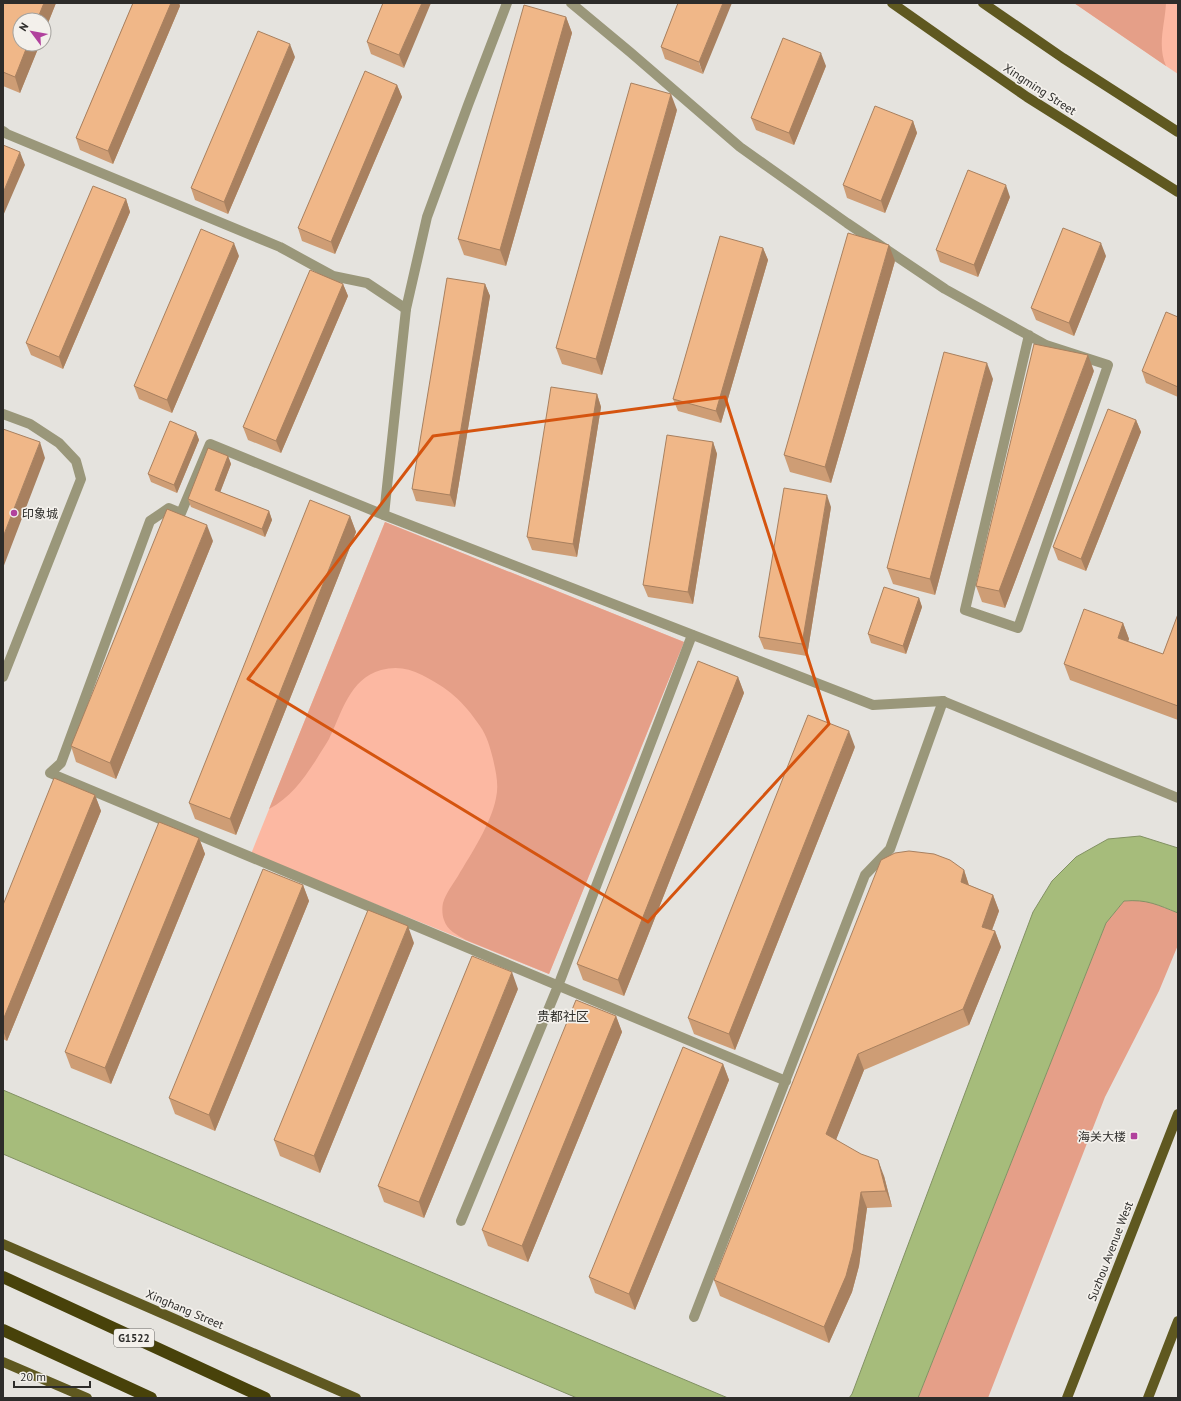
<svg xmlns="http://www.w3.org/2000/svg" width="1181" height="1401" viewBox="0 0 1181 1401" font-family="'PT Sans','Noto Sans SC',sans-serif">
<rect width="100%" height="100%" fill="#e5e3de"/>
<path fill="#fcb8a2" d="M 1074,3 L 1178,3 L 1178,74 L 1166,66 Z
M 385,522 L 684,642 L 549,974 L 251,854 Z"/>
<path fill="#e59f88" d="M 1074,3 L 1166,3 C 1165,25 1157,45 1166,66 Z
M 385,522 L 684,642 L 549,974 L 466,940 C 457,935 447,930 444,920 C 442,916 442,907 443,903 C 446,893 453,884 458,876 C 471,854 491,824 496,798 C 499,785 496,772 493,759 C 490,747 487,736 480,726 C 463,701 448,688 422,675 C 408,668 396,666 381,670 C 349,679 342,713 329,739 C 325,746 320,753 316,760 C 303,780 290,798 269,809 Z
M 1138,900 L 1153,903 L 1178,913 L 1178,945 L 1159,991 L 1105,1097 L 988,1398 L 918,1398 L 1106,923 L 1124,901 Z"/>
<path fill="#a6bc7b" stroke="#829163" d="M 1140,836 L 1178,848 L 1178,913 C 1158,905 1147,899 1124,901 L 1106,923 L 918,1398 L 849,1398 L 852,1394 L 1033,912 L 1052,881 L 1076,857 L 1108,839 Z
M 3,1090 L 664,1371 L 728,1398 L 577,1398 L 3,1154 Z"/>
<g fill="none" stroke-linecap="round" stroke-linejoin="round">
<path stroke="#9a977a" stroke-width="10" d="M 571,3 L 630,52 L 740,147 L 847,223 L 945,289 L 1046,345 L 1108,365 L 1018,628 L 965,610 L 1029,335
M 3,131 L 7,134 L 280,247 L 333,276 L 367,283 L 406,309
M 384,515 L 210,444 L 181,513 L 169,508 L 150,521 L 61,763 L 50,773 L 786,1081
M 461,1221 L 558,986 L 692,635
M 694,1317 L 865,875 L 890,849 L 943,701"/>
<path stroke="#9a977a" stroke-width="10" d="M 507,3 L 468,105 L 427,217 L 406,309 L 384,515 L 873,705 L 943,701
M 3,414 L 30,424 L 59,443 L 76,461 L 81,479 L 3,677"/>
<path stroke="#9a977a" stroke-width="10" d="M 943,701 L 1178,798"/>
<path stroke="#5f5820" stroke-width="10" d="M 892,3 L 959,50 L 1027,97 L 1178,192
M 983,3 L 1063,58 L 1178,132
M 3,1244 L 356,1398
M 3,1362 L 87,1398
M 1067,1398 L 1178,1114
M 1148,1398 L 1178,1321"/>
<path stroke="#48420a" stroke-width="12" d="M 3,1277 L 265,1398
M 3,1330 L 151,1398"/>
</g>
<path fill="#ce9d75" d="M 3,3 L 56,3 L 20,93 L 3,86 Z
M 133,3 L 179,3 L 180,6 L 113,164 L 80,150 L 76,138 Z
M 383,3 L 404,68 L 371,54 L 367,42 Z
M 678,3 L 703,74 L 665,59 L 661,47 Z
M 566,17 L 572,33 L 506,266 L 464,255 L 458,239 Z
M 295,57 L 228,214 L 195,200 L 191,188 Z
M 826,66 L 794,145 L 756,130 L 751,118 Z
M 397,85 L 402,97 L 335,254 L 302,241 L 298,228 Z
M 677,110 L 602,375 L 562,364 L 556,348 Z
M 913,121 L 917,133 L 885,213 L 847,198 L 843,185 Z
M 1010,197 L 978,277 L 940,262 L 936,250 Z
M 126,199 L 130,212 L 63,369 L 31,355 L 26,343 Z
M 763,248 L 768,260 L 721,423 L 678,411 L 673,399 Z
M 239,256 L 172,413 L 139,399 L 134,386 Z
M 1106,256 L 1074,336 L 1036,320 L 1031,308 Z
M 895,261 L 831,483 L 790,472 L 784,455 Z
M 343,284 L 348,296 L 281,453 L 248,440 L 243,427 Z
M 485,284 L 490,296 L 455,507 L 416,501 L 412,489 Z
M 1178,317 L 1178,397 L 1146,383 L 1142,371 Z
M 1094,371 L 1005,608 L 982,602 L 976,586 Z
M 993,379 L 935,595 L 893,584 L 887,568 Z
M 597,394 L 601,407 L 577,557 L 532,550 L 527,537 Z
M 1136,420 L 1141,432 L 1086,571 L 1058,560 L 1053,547 Z
M 196,432 L 199,440 L 177,493 L 151,482 L 148,474 Z
M 713,442 L 717,454 L 693,604 L 648,597 L 643,585 Z
M 228,456 L 231,464 L 220,492 L 269,511 L 272,520 L 265,537 L 191,507 L 188,499 Z
M 831,507 L 807,656 L 764,649 L 759,637 Z
M 350,516 L 356,532 L 236,835 L 195,819 L 189,803 Z
M 213,541 L 116,779 L 76,762 L 71,746 Z
M 919,598 L 922,607 L 906,654 L 871,643 L 868,634 Z
M 1178,614 L 1178,720 L 1070,680 L 1064,664 L 1123,623 L 1129,639 L 1128,641 L 1163,654 Z
M 738,677 L 744,693 L 624,996 L 583,980 L 577,964 Z
M 855,747 L 735,1050 L 694,1034 L 688,1018 Z
M 95,795 L 101,811 L 7,1041 L 3,1039 L 3,905 Z
M 199,838 L 205,854 L 111,1084 L 71,1068 L 65,1052 Z
M 964,870 L 969,885 L 993,895 L 999,911 L 992,930 L 995,931 L 1001,947 L 969,1025 L 864,1070 L 836,1139 L 884,1176 L 892,1207 L 867,1208 L 859,1266 L 852,1292 L 829,1343 L 720,1296 L 714,1280 Z
M 303,885 L 309,901 L 215,1131 L 175,1114 L 169,1098 Z
M 414,943 L 320,1173 L 280,1156 L 274,1140 Z
M 518,989 L 424,1218 L 384,1202 L 378,1186 Z
M 616,1016 L 622,1032 L 528,1262 L 488,1246 L 482,1230 Z
M 723,1064 L 729,1080 L 635,1310 L 595,1293 L 589,1277 Z"/>
<path fill="#a8805f" d="M 44,3 L 56,3 L 44,33 L 44,20 L 37,20 Z
M 171,3 L 179,3 L 180,6 L 113,164 L 108,151 Z
M 422,3 L 431,3 L 404,68 L 399,55 Z
M 723,3 L 732,3 L 703,74 L 699,62 Z
M 566,17 L 572,33 L 506,266 L 500,250 Z
M 28,44 L 40,44 L 20,93 L 15,77 Z
M 290,44 L 295,57 L 228,214 L 224,202 Z
M 821,53 L 826,66 L 794,145 L 789,133 Z
M 397,85 L 402,97 L 335,254 L 331,242 Z
M 671,94 L 677,110 L 602,375 L 596,359 Z
M 913,121 L 917,133 L 885,213 L 881,201 Z
M 20,152 L 25,165 L 3,216 L 3,193 Z
M 1006,185 L 1010,197 L 978,277 L 974,265 Z
M 126,199 L 130,212 L 63,369 L 59,357 Z
M 234,243 L 239,256 L 172,413 L 167,400 Z
M 1101,243 L 1106,256 L 1074,336 L 1069,323 Z
M 889,245 L 895,261 L 831,483 L 825,467 Z
M 763,248 L 768,260 L 721,423 L 716,411 Z
M 343,284 L 348,296 L 281,453 L 276,441 Z
M 485,284 L 490,296 L 455,507 L 450,495 Z
M 1088,355 L 1094,371 L 1005,608 L 999,591 Z
M 987,363 L 993,379 L 935,595 L 930,579 Z
M 597,394 L 601,407 L 577,557 L 573,544 Z
M 1136,420 L 1141,432 L 1086,571 L 1081,559 Z
M 196,432 L 199,440 L 177,493 L 174,485 Z
M 40,442 L 45,458 L 3,568 L 3,537 Z
M 713,442 L 717,454 L 693,604 L 688,592 Z
M 228,456 L 231,464 L 218,498 L 215,490 Z
M 827,495 L 831,507 L 807,656 L 802,644 Z
M 269,511 L 272,520 L 265,537 L 262,529 Z
M 350,516 L 356,532 L 236,835 L 230,819 Z
M 207,525 L 213,541 L 116,779 L 110,763 Z
M 919,598 L 922,607 L 906,654 L 903,646 Z
M 1123,623 L 1129,639 L 1124,654 L 1118,638 Z
M 738,677 L 744,693 L 624,996 L 618,980 Z
M 849,731 L 855,747 L 735,1050 L 729,1034 Z
M 95,795 L 101,811 L 7,1041 L 3,1030 L 3,1020 Z
M 199,838 L 205,854 L 111,1084 L 105,1068 Z
M 964,870 L 969,886 L 961,882 Z
M 303,885 L 309,901 L 215,1131 L 209,1115 Z
M 993,895 L 999,911 L 987,943 L 982,927 Z
M 408,926 L 414,943 L 320,1173 L 314,1156 Z
M 995,931 L 1001,947 L 969,1025 L 963,1009 Z
M 512,972 L 518,989 L 424,1218 L 419,1202 Z
M 616,1016 L 622,1032 L 528,1262 L 522,1246 Z
M 858,1054 L 864,1070 L 832,1150 L 826,1134 Z
M 723,1064 L 729,1080 L 635,1310 L 629,1294 Z
M 878,1160 L 884,1176 L 892,1207 L 886,1191 Z
M 861,1192 L 867,1208 L 859,1266 L 852,1292 L 829,1343 L 824,1327 Z"/>
<path fill="#f0b788" stroke="#a8805f" d="M 3,3 L 44,3 L 37,20 L 20,20 L 20,44 L 28,44 L 15,77 L 3,72 Z
M 133,3 L 171,3 L 108,151 L 76,138 Z
M 383,3 L 422,3 L 399,55 L 367,42 Z
M 678,3 L 723,3 L 699,62 L 661,47 Z
M 524,5 L 566,17 L 500,250 L 458,239 Z
M 258,31 L 290,44 L 224,202 L 191,188 Z
M 783,38 L 821,53 L 789,133 L 751,118 Z
M 365,71 L 397,85 L 331,242 L 298,228 Z
M 631,83 L 671,94 L 596,359 L 556,348 Z
M 875,106 L 913,121 L 881,201 L 843,185 Z
M 3,145 L 20,152 L 3,193 Z
M 968,170 L 1006,185 L 974,265 L 936,250 Z
M 93,186 L 126,199 L 59,357 L 26,343 Z
M 1063,228 L 1101,243 L 1069,323 L 1031,308 Z
M 201,229 L 234,243 L 167,400 L 134,386 Z
M 848,233 L 889,245 L 825,467 L 784,455 Z
M 720,236 L 763,248 L 716,411 L 673,399 Z
M 310,270 L 343,284 L 276,441 L 243,427 Z
M 447,278 L 485,284 L 450,495 L 412,489 Z
M 1166,312 L 1178,317 L 1178,387 L 1142,371 Z
M 1034,344 L 1088,355 L 999,591 L 976,586 Z
M 944,352 L 987,363 L 930,579 L 887,568 Z
M 551,387 L 597,394 L 573,544 L 527,537 Z
M 1108,409 L 1136,420 L 1081,559 L 1053,547 Z
M 170,421 L 196,432 L 174,485 L 148,474 Z
M 3,429 L 40,442 L 3,537 Z
M 667,435 L 713,442 L 688,592 L 643,585 Z
M 208,448 L 228,456 L 215,490 L 269,511 L 262,529 L 188,499 Z
M 784,488 L 827,495 L 802,644 L 759,637 Z
M 310,500 L 350,516 L 230,819 L 189,803 Z
M 167,509 L 207,525 L 110,763 L 71,746 Z
M 884,587 L 919,598 L 903,646 L 868,634 Z
M 1084,609 L 1123,623 L 1118,638 L 1163,654 L 1178,614 L 1178,706 L 1064,664 Z
M 698,661 L 738,677 L 618,980 L 577,964 Z
M 808,715 L 849,731 L 729,1034 L 688,1018 Z
M 54,778 L 95,795 L 3,1020 L 3,905 Z
M 159,822 L 199,838 L 105,1068 L 65,1052 Z
M 909,851 L 934,854 L 950,860 L 964,870 L 961,882 L 993,895 L 982,927 L 995,931 L 963,1009 L 858,1054 L 826,1134 L 861,1154 L 878,1160 L 886,1191 L 861,1192 L 853,1250 L 846,1276 L 824,1327 L 714,1280 L 881,860 L 895,853 Z
M 263,869 L 303,885 L 209,1115 L 169,1098 Z
M 368,910 L 408,926 L 314,1156 L 274,1140 Z
M 472,956 L 512,972 L 419,1202 L 378,1186 Z
M 576,1000 L 616,1016 L 522,1246 L 482,1230 Z
M 683,1047 L 723,1064 L 629,1294 L 589,1277 Z"/>
<path fill="none" stroke="#d5540f" stroke-width="3" stroke-linejoin="round" d="M 725,397 L 829,724 L 648,922 L 248,679 L 433,436 Z"/>
<g fill="#b1419d" stroke="#f3f0eb" stroke-width="1.5">
<circle cx="14" cy="513" r="4"/>
<rect x="1130" y="1132" width="8" height="8" rx="2"/>
</g>
<g text-anchor="middle" dominant-baseline="central" stroke-width="3.5" stroke-linejoin="round" paint-order="stroke">
<rect fill="#f3f0eb" stroke="#686764" stroke-width="1" x="114" y="1329" width="40" height="18" rx="3"/>
<g font-size="11" font-weight="bold" fill="#2d2c2a">
<text x="134" y="1338">G1522</text>
</g>
<g font-size="12" fill="#2d2c2a" stroke="#f3f0eb">
<text transform="translate(1040 89) rotate(33)">Xingming Street</text>
<text transform="translate(1110 1251) rotate(-69)">Suzhou Avenue West</text>
<text transform="translate(185 1309) rotate(23)">Xinghang Street</text>
</g>
<g font-size="12" fill="#2d2c2a" stroke="#f3f0eb" text-anchor="start">
<text x="22" y="513">印象城</text>
<text x="1126" y="1136" text-anchor="end">海关大楼</text>
</g>
<g font-size="13" fill="#312f2b" stroke="#f3f0eb">
<text x="563" y="1016">贵都社区</text>
</g>
</g>
<rect width="1181" height="1401" fill="none" stroke="#2d2c2a" stroke-width="8"/>
<g transform="translate(32 32) rotate(302)"><circle r="19" fill="#f3f0eb" stroke="#a4a29e"/>
<path d="M0-3L7 15L0 10L-7 15Z" fill="#b1419d"/>
<text y="-6" font-size="11" font-weight="bold" text-anchor="middle" fill="#2d2c2a">N</text>
</g>
<path d="M14 1381v6h76v-6" fill="none" stroke="#2d2c2a" stroke-width="2"/>
<text x="20" y="1381" font-size="12" fill="#2d2c2a" stroke="#f3f0eb" stroke-width="3" paint-order="stroke">20 m</text>
</svg>
